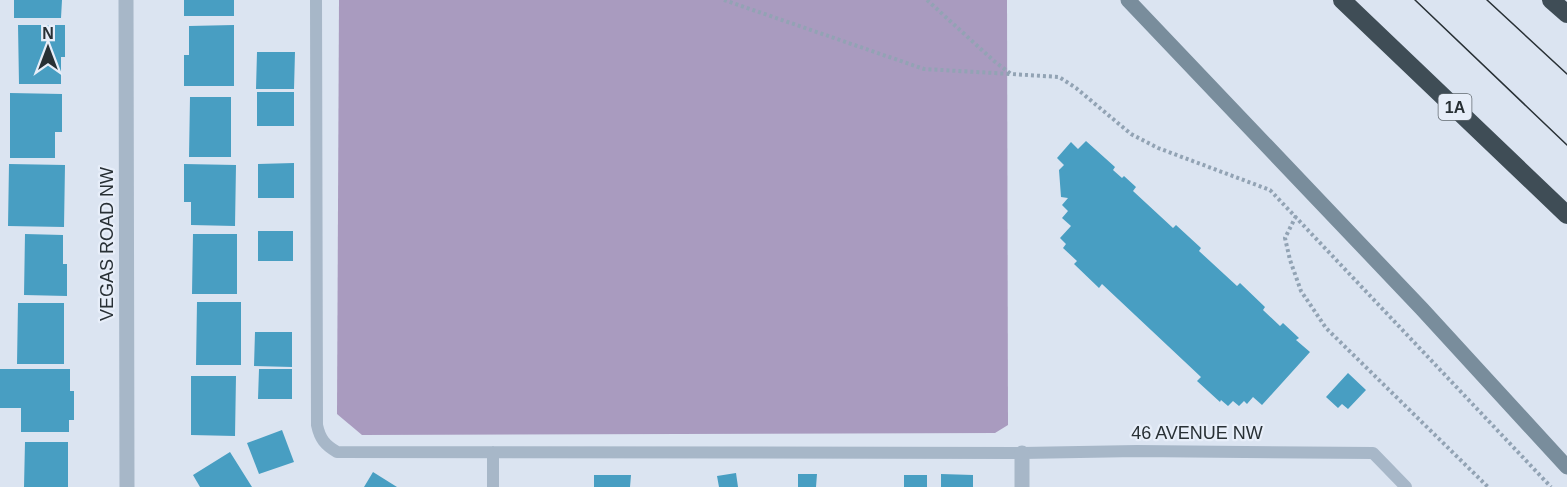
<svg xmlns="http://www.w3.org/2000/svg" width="1567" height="487" viewBox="0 0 1567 487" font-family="Arial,sans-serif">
<rect width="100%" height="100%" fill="#dbe4f1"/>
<path fill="#a99bbf" d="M 339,0 L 1007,0 L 1008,425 L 995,433 L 362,435 L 337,414 Z"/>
<path fill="#489ec2" d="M 14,0 L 62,0 L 61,18 L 14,18 Z
M 184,0 L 234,0 L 234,16 L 184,16 Z
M 18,25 L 65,25 L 65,57 L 61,57 L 61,84 L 19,84 Z
M 234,25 L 234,86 L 184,86 L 184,55 L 189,55 L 189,26 Z
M 257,52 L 295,52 L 294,89 L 256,89 Z
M 257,92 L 294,92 L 294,126 L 257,126 Z
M 10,93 L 62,94 L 62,132 L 55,132 L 55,158 L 10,158 Z
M 190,97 L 231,97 L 231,157 L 189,157 Z
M 1086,141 L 1115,167 L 1113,170 L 1122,178 L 1124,176 L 1136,187 L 1133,191 L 1173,228 L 1176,225 L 1201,248 L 1199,251 L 1237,286 L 1240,283 L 1265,307 L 1263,310 L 1280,326 L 1283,323 L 1299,338 L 1296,340 L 1310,352 L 1262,405 L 1253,397 L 1247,404 L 1244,401 L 1239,406 L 1233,401 L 1228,406 L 1221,400 L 1220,402 L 1197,381 L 1201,377 L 1102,284 L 1099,288 L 1074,264 L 1077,261 L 1063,248 L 1066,244 L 1060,238 L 1071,226 L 1062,218 L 1068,211 L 1062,205 L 1068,198 L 1061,197 L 1059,170 L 1064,165 L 1057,158 L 1071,142 L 1078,149 Z
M 294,163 L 294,198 L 258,198 L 258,164 Z
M 9,164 L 65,165 L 64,227 L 8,226 Z
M 184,164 L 236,165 L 235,226 L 191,225 L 191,202 L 184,202 Z
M 258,231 L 293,231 L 293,261 L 258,261 Z
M 25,234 L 63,235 L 63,264 L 67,264 L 67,296 L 24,295 Z
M 193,234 L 237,234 L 237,294 L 192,294 Z
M 197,302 L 241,302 L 241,365 L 196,365 Z
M 18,303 L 64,303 L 64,364 L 17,364 Z
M 255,332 L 292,332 L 292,367 L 254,366 Z
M 0,369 L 70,369 L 70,391 L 74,391 L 74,420 L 69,420 L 69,432 L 21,432 L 21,408 L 0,408 Z
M 259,369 L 292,369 L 292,399 L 258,399 Z
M 1348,373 L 1366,390 L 1348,409 L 1342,404 L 1338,408 L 1326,397 Z
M 191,376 L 236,376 L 235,436 L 191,435 Z
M 282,430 L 294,462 L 259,474 L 247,443 Z
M 25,442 L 68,442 L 68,487 L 24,487 Z
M 230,452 L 252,487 L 200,487 L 193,475 Z
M 373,472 L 397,487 L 364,487 Z
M 736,473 L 738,487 L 719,487 L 717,476 Z
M 798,474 L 817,474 L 816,487 L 798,487 Z
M 941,474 L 973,475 L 973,487 L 941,487 Z
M 594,475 L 631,475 L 630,487 L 594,487 Z
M 904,475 L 927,475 L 927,487 L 904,487 Z"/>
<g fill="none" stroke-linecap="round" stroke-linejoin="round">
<path stroke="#92a3b4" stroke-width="4" stroke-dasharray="3 3" stroke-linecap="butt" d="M 724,0 L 924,69 L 1011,74
M 927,0 L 994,61 L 1011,74 L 1059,77 L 1076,88 L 1131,134 L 1158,148 L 1270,190 L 1551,487
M 1296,216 L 1285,238 L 1290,260 L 1301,291 L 1326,328 L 1488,487"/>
<path stroke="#a7b7c8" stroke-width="12" d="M 316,0 L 317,425 C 320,439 325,445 337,452 L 1022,453 L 1137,451 L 1373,453 L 1406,487
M 493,452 L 493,487"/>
<path stroke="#a7b7c8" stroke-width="15" d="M 126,0 L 127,487
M 1022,453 L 1022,487"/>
<path stroke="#798d9c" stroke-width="15" d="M 1128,0 L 1422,309 L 1567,467"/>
<path stroke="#3f4d56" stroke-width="18" d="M 1342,0 L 1567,215
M 1551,0 L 1567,14"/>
<path stroke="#283035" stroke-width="1.5" d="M 1415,0 L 1567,145
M 1487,0 L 1567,74"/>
</g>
<g text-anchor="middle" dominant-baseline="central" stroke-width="4.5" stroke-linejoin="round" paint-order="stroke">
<rect fill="#e7eef9" stroke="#616970" stroke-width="1.5" x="1438.5" y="94" width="33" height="26" rx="4.5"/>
<g font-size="16" font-weight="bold" fill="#283035">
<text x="1455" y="107">1A</text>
</g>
<g font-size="18" fill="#283035" stroke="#e7eef9">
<text transform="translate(107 244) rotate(-90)">VEGAS ROAD NW</text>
<text x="1197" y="433">46 AVENUE NW</text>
</g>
</g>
<g transform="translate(48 48)" stroke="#e7eef9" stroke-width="4.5" paint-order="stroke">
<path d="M0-4.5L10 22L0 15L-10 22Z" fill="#283035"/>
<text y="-9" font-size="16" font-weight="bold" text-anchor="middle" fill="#283035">N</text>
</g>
</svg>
